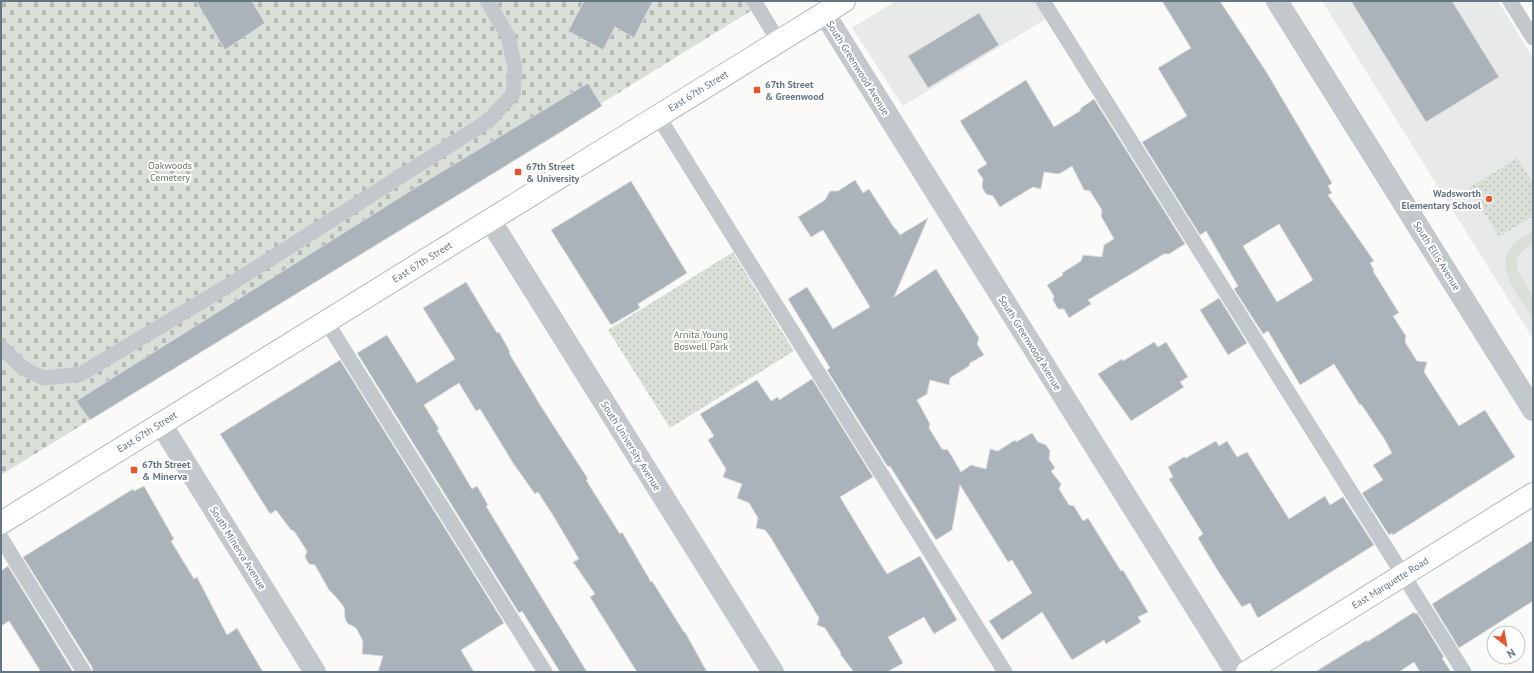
<svg xmlns="http://www.w3.org/2000/svg" width="1534" height="673" viewBox="0 0 1534 673" font-family="'PT Sans',sans-serif">
<defs>
<pattern id="grass-dots" width="8" height="8" patternUnits="userSpaceOnUse"><rect width="8" height="8" fill="#dadfd7"/><path d="M2 2h.1M6 6h.1" fill="none" stroke="#b4b9b4" stroke-width="1.8" stroke-linecap="round"/></pattern>
<pattern id="cemetery-stones" width="16" height="16" patternUnits="userSpaceOnUse"><rect width="16" height="16" fill="#dadfd7"/><path d="M2 7V4a2 2 0 0 1 4 0v3zM10 15v-3a2 2 0 0 1 4 0v3z" fill="#b4b9b4"/></pattern>
</defs>
<rect width="100%" height="100%" fill="#fafaf8"/>
<path fill="#e8e9e9" d="M 896,1 L 1043,1 L 1052,15 L 903,106 L 852,28 Z
M 1322,1 L 1498,1 L 1533,58 L 1533,339 Z"/>
<path fill="url(#grass-dots)" d="M 1517,158 L 1533,183 L 1533,216 L 1499,237 L 1469,188 Z
M 733,252 L 794,351 L 670,428 L 608,330 Z"/>
<path fill="url(#cemetery-stones)" d="M 1,1 L 767,1 L 1,475 Z"/>
<path fill="#dadfd7" d="M 1533,231 L 1533,244 C 1511,257 1514,266 1527,286 C 1529,290 1532,294 1533,297 C 1534,304 1533,312 1533,319 C 1521,299 1493,269 1512,245 C 1518,239 1526,235 1533,231 Z"/>
<path fill="#aab3b9" stroke="#dcdcda" fill-rule="evenodd" d="M 196,1 L 252,1 L 265,23 L 225,50 Z
M 584,1 L 653,1 L 634,38 L 615,27 L 603,50 L 568,31 Z
M 1162,1 L 1220,1 L 1267,73 L 1332,183 L 1328,186 L 1332,193 L 1328,195 L 1374,261 L 1370,263 L 1374,270 L 1373,271 L 1399,313 L 1393,316 L 1406,336 L 1405,342 L 1417,361 L 1427,362 L 1424,372 L 1459,426 L 1485,410 L 1515,457 L 1393,535 L 1392,533 L 1389,535 L 1362,493 L 1383,480 L 1373,465 L 1392,453 L 1385,440 L 1361,404 L 1360,405 L 1334,364 L 1300,385 L 1268,331 L 1263,334 L 1234,289 L 1238,286 L 1206,231 L 1200,235 L 1142,142 L 1187,116 L 1158,68 L 1191,48 ZM 1279,224 L 1313,280 L 1277,302 L 1243,246 Z
M 1351,1 L 1452,1 L 1499,77 L 1426,122 Z
M 979,13 L 999,45 L 928,88 L 908,56 Z
M 1026,80 L 1054,127 L 1080,111 L 1081,108 L 1094,99 L 1185,244 L 1169,254 L 1164,254 L 1088,300 L 1091,304 L 1069,318 L 1064,309 L 1058,309 L 1053,300 L 1054,296 L 1047,285 L 1063,275 L 1062,273 L 1081,261 L 1083,255 L 1102,257 L 1104,245 L 1114,239 L 1101,216 L 1102,210 L 1090,191 L 1084,190 L 1072,166 L 1059,174 L 1044,172 L 1041,189 L 1033,187 L 1000,207 L 993,196 L 986,194 L 982,187 L 983,179 L 977,170 L 987,164 L 960,121 Z
M 588,83 L 602,106 L 556,135 L 90,420 L 76,401 L 415,188 Z
M 855,180 L 863,193 L 869,189 L 895,229 L 896,229 L 900,235 L 928,218 L 894,297 L 936,269 L 979,338 L 977,344 L 984,355 L 970,363 L 969,366 L 950,378 L 949,385 L 930,380 L 927,394 L 917,400 L 930,424 L 929,428 L 942,449 L 948,450 L 961,472 L 971,465 L 986,469 L 990,449 L 998,451 L 1015,440 L 1016,442 L 1032,433 L 1038,442 L 1046,445 L 1050,451 L 1049,459 L 1055,468 L 1051,471 L 1061,484 L 1059,489 L 1069,505 L 1074,506 L 1083,521 L 1088,518 L 1121,571 L 1123,570 L 1148,612 L 1138,617 L 1141,622 L 1106,644 L 1104,640 L 1072,660 L 1042,612 L 1002,640 L 989,621 L 1032,593 L 1012,560 L 1008,562 L 960,485 L 952,530 L 936,540 L 890,466 L 888,467 L 827,370 L 830,368 L 788,299 L 807,287 L 833,329 L 870,307 L 823,230 L 811,237 L 798,217 L 825,200 L 830,191 L 838,191 Z
M 631,181 L 687,273 L 638,304 L 640,308 L 611,325 L 551,230 Z
M 466,282 L 497,333 L 499,332 L 510,352 L 509,353 L 542,408 L 588,479 L 586,480 L 620,534 L 622,532 L 651,582 L 652,581 L 684,632 L 685,632 L 707,672 L 637,672 L 590,597 L 595,594 L 573,562 L 579,559 L 554,517 L 538,492 L 535,494 L 513,463 L 480,409 L 476,411 L 459,383 L 424,405 L 439,429 L 437,430 L 472,489 L 477,486 L 488,505 L 486,506 L 587,672 L 560,672 L 522,611 L 519,613 L 357,353 L 387,335 L 417,383 L 455,359 L 423,308 Z
M 1219,298 L 1247,343 L 1228,355 L 1200,310 Z
M 1154,342 L 1158,347 L 1166,342 L 1188,377 L 1180,382 L 1184,387 L 1131,421 L 1098,374 L 1122,359 L 1123,361 Z
M 340,360 L 504,623 L 461,650 L 474,672 L 378,672 L 383,656 L 362,654 L 363,641 L 356,628 L 347,623 L 345,618 L 344,607 L 336,597 L 329,590 L 315,565 L 309,564 L 305,557 L 307,551 L 294,531 L 291,530 L 276,510 L 270,514 L 220,434 Z
M 812,379 L 873,477 L 840,497 L 872,550 L 887,574 L 920,556 L 957,620 L 934,634 L 924,617 L 888,637 L 903,663 L 887,672 L 854,672 L 840,654 L 841,653 L 825,628 L 817,625 L 819,618 L 771,538 L 765,530 L 756,528 L 758,518 L 749,503 L 737,498 L 742,484 L 723,477 L 726,469 L 708,440 L 714,436 L 700,414 L 757,380 L 771,401 L 778,397 L 779,400 Z
M 1216,441 L 1219,446 L 1227,441 L 1237,457 L 1247,452 L 1289,519 L 1325,496 L 1330,505 L 1343,497 L 1374,545 L 1258,618 L 1250,603 L 1242,607 L 1218,571 L 1198,538 L 1203,534 L 1169,479 L 1173,477 L 1168,467 L 1184,457 L 1186,458 Z
M 144,486 L 174,539 L 171,541 L 194,579 L 197,577 L 227,635 L 237,628 L 263,672 L 93,672 L 92,667 L 23,557 L 133,489 L 134,491 Z
M 1533,540 L 1533,601 L 1459,648 L 1432,604 Z
M 8,566 L 73,672 L 41,672 L 9,621 L 1,626 L 1,571 Z
M 1414,612 L 1415,614 L 1417,613 L 1444,657 L 1442,658 L 1451,672 L 1420,672 L 1414,662 L 1399,672 L 1315,672 L 1367,640 L 1367,642 Z"/>
<g fill="none" stroke-linecap="round" stroke-linejoin="round">
<g stroke="#b3babf" stroke-width="24">
<path id="secondary" d="M 1,523 L 844,1
M 1247,672 L 1533,494"/>
</g>
<path stroke="#c3c8cc" stroke-width="15" d="M 754,1 L 779,42
M 1043,1 L 1464,672
M 1510,1 L 1533,38
M 658,116 L 1005,672
M 326,321 L 545,672
M 1,347 L 24,369 L 44,378 L 81,374 L 226,287 L 488,121 L 513,94 L 515,68 L 508,36 L 487,1
M 1,538 L 84,672"/>
<path stroke="#c3c8cc" stroke-width="22" d="M 1277,1 L 1533,410
M 824,13 L 1236,672
M 490,220 L 773,672
M 161,424 L 315,672"/>
<use href="#secondary" stroke="#fff" stroke-width="22"/>
</g>
<g fill="#e4572e" stroke="#fff" stroke-width="1.5">
<rect x="753" y="86" width="8" height="8" rx="2"/>
<rect x="514" y="168" width="8" height="8" rx="2"/>
<circle cx="1489" cy="199" r="4"/>
<rect x="130" y="466" width="8" height="8" rx="2"/>
</g>
<g text-anchor="middle" dominant-baseline="central" stroke-width="4" stroke-linejoin="round" paint-order="stroke">
<g font-size="10" fill="#657683" stroke="#fff">
<text transform="translate(858 68) rotate(58)">South Greenwood Avenue</text>
<text transform="translate(698 91) rotate(-32)">East 67th Street</text>
<text transform="translate(1437 256) rotate(58)">South Ellis Avenue</text>
<text transform="translate(422 262) rotate(-32)">East 67th Street</text>
<text transform="translate(1030 343) rotate(58)">South Greenwood Avenue</text>
<text transform="translate(147 432) rotate(-32)">East 67th Street</text>
<text transform="translate(631 446) rotate(58)">South University Avenue</text>
<text transform="translate(238 548) rotate(58)">South Minerva Avenue</text>
<text transform="translate(1390 583) rotate(-32)">East Marquette Road</text>
</g>
<g font-size="10" font-weight="bold" fill="#657683" stroke="#fff" text-anchor="start">
<text x="765" y="84">67th Street<tspan x="765" dy="12">&amp; Greenwood</tspan></text>
<text x="526" y="166">67th Street<tspan x="526" dy="12">&amp; University</tspan></text>
<text x="1481" y="193" text-anchor="end">Wadsworth<tspan x="1481" dy="12">Elementary School</tspan></text>
<text x="142" y="464">67th Street<tspan x="142" dy="12">&amp; Minerva</tspan></text>
</g>
<g font-size="10" fill="#687a64" stroke="#fff">
<text x="170" y="165">Oakwoods<tspan x="170" dy="12">Cemetery</tspan></text>
<text x="701" y="334">Arnita Young<tspan x="701" dy="12">Boswell Park</tspan></text>
</g>
</g>
<rect width="1534" height="673" fill="none" stroke="#657683" stroke-width="4"/>
<g transform="translate(1506 645) rotate(149)"><circle r="19" fill="#ffffff" stroke="#c1c8cd"/>
<path d="M0-3L7 15L0 10L-7 15Z" fill="#e4572e"/>
<text y="-6" font-size="11" font-weight="bold" text-anchor="middle" fill="#657683">N</text>
</g>
</svg>
